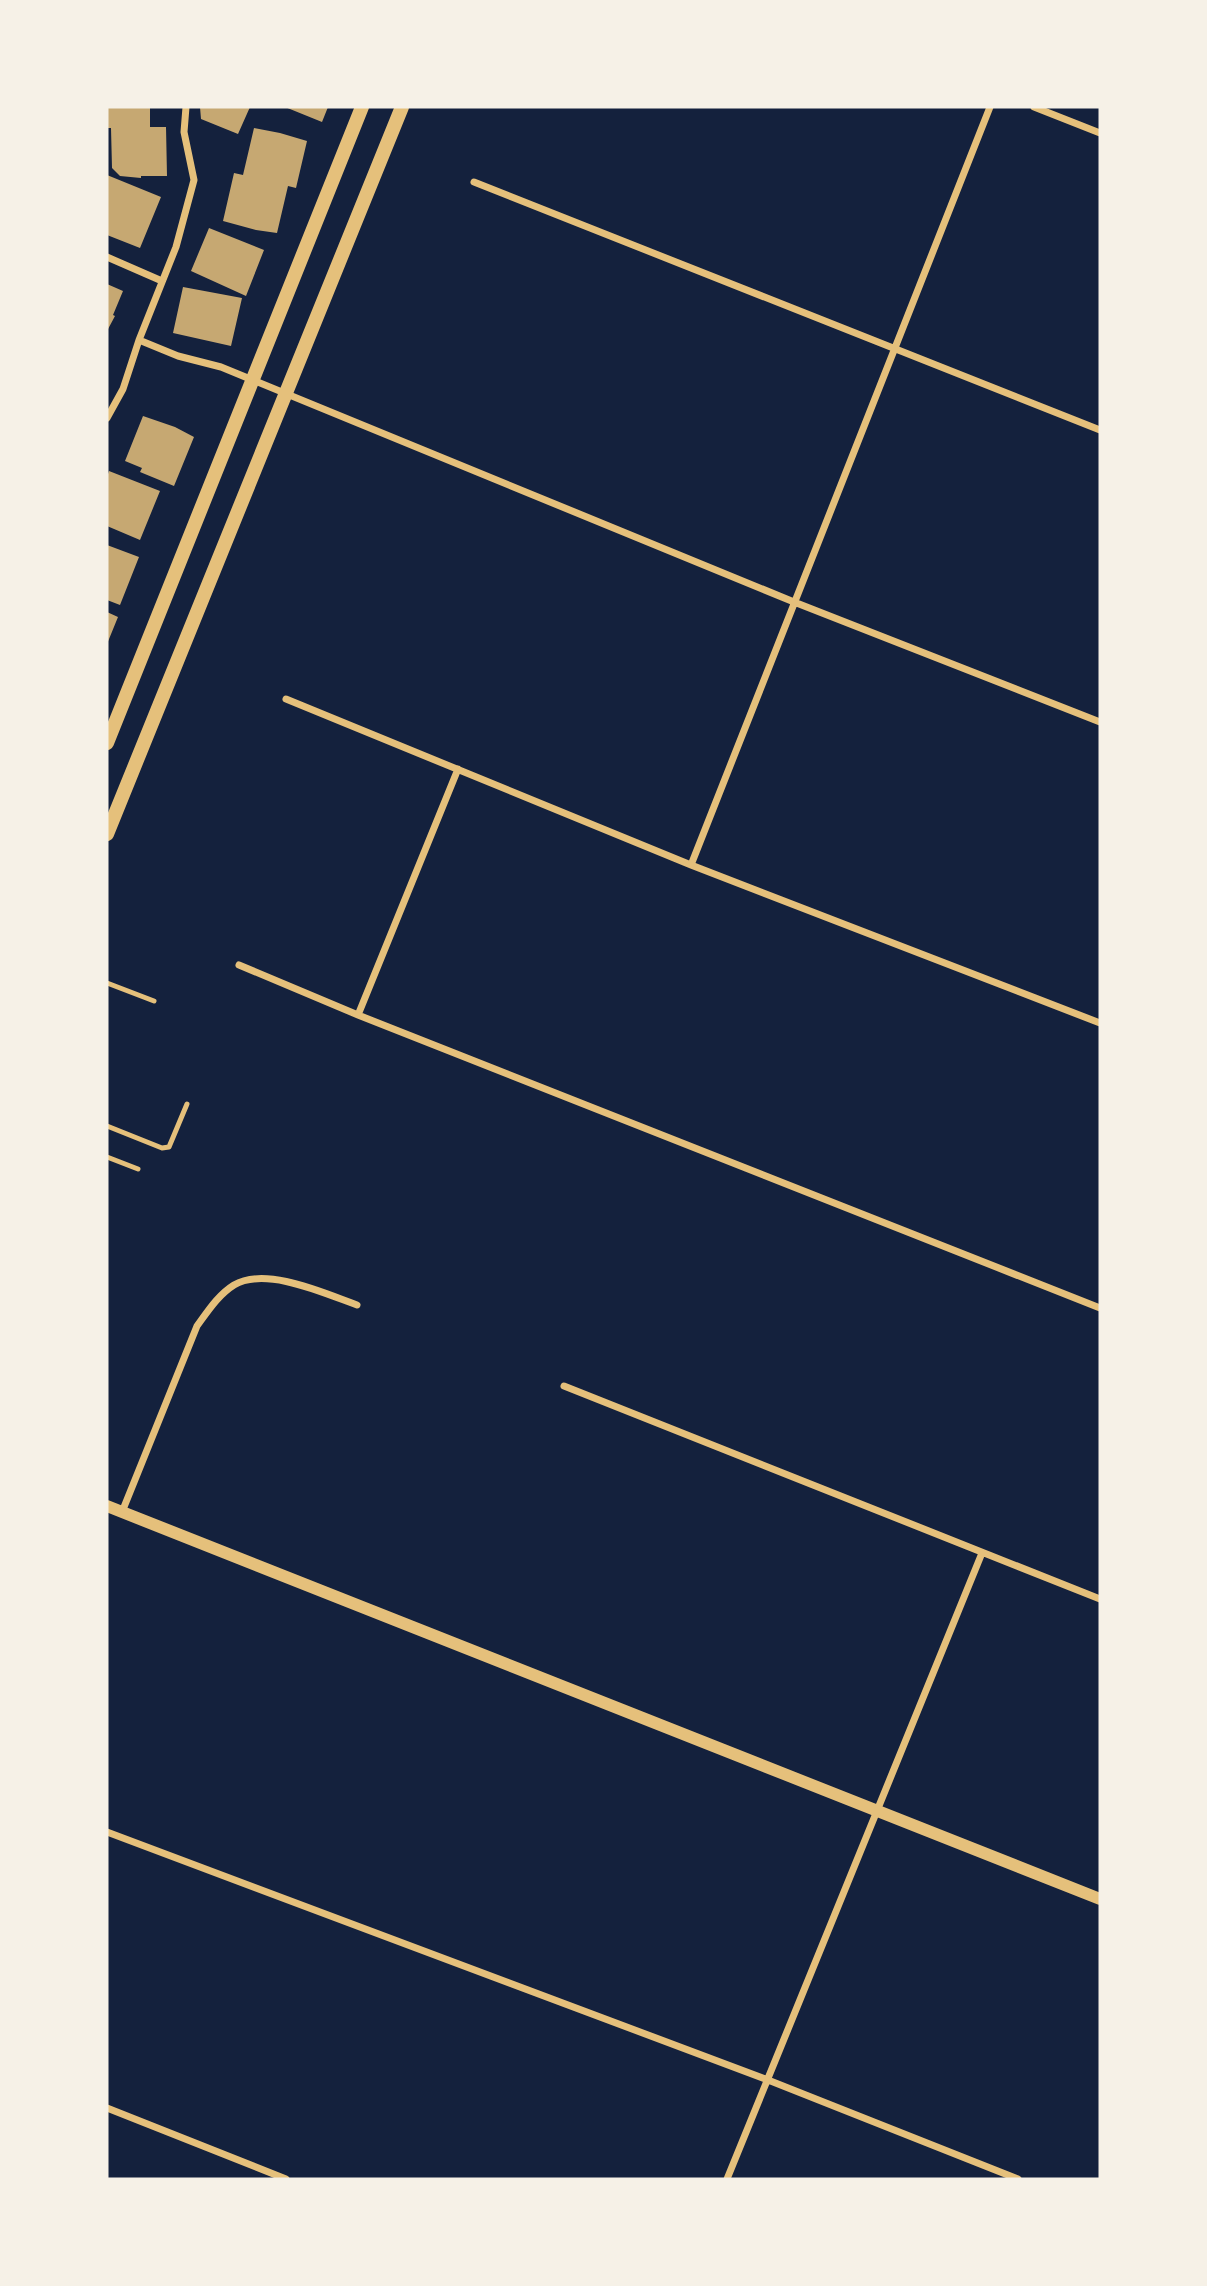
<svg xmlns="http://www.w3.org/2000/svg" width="1207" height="2286" viewBox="0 0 1207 2286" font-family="'PT Sans',sans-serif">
<rect width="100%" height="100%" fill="#14213d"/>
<path fill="#c6a872" d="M 107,107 L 150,107 L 150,127 L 166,127 L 167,176 L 141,176 L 141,178 L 120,176 L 112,168 L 111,128 L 107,128 Z
M 200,107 L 250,107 L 238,134 L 201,119 Z
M 285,107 L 328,107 L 322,122 Z
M 254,128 L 280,133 L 307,141 L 296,188 L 288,186 L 277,233 L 256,230 L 223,221 L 234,173 L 243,175 Z
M 107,175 L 161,197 L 140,248 L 107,235 Z
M 209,228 L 264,250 L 246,296 L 191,271 Z
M 107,284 L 123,291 L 113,315 L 115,316 L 107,331 Z
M 183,287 L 242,298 L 231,346 L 173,333 Z
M 143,416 L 175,427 L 194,437 L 174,486 L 140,472 L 142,468 L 125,461 Z
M 109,471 L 160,491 L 140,540 L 107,526 L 107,477 Z
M 107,545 L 139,557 L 120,605 L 107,600 Z
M 107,612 L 118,617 L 107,644 Z"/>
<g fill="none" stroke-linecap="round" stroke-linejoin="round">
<path stroke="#e5c07b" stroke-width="5" d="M 107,983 L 154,1001
M 107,1126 L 162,1148 L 169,1147 L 187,1104
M 107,1157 L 138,1169"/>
<path stroke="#e5c07b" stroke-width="7" d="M 1034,107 L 1100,133
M 474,182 L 1100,430
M 107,257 L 162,281
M 139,340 L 178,356 L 221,367 L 794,602 L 1100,722
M 107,418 L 123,389 L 139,340 L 176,247 L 194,180 L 184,132 L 186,107
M 286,699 L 691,865 L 1100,1023
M 691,865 L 990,107
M 239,965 L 358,1015 L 1100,1308
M 358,1015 L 458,769
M 564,1386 L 1100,1599
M 122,1512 L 197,1326 C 208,1311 218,1295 234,1285 C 266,1266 326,1294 357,1305
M 107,1832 L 768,2080 L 1018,2179
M 107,2108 L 286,2179
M 727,2179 L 982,1553"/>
<path stroke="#e5c07b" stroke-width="12" d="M 107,1506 L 1100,1899"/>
<path stroke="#e5c07b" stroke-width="14" d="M 107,743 L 362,107
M 107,834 L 402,107"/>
</g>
<rect width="1207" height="2286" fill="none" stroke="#f6f1e7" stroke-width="217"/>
</svg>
